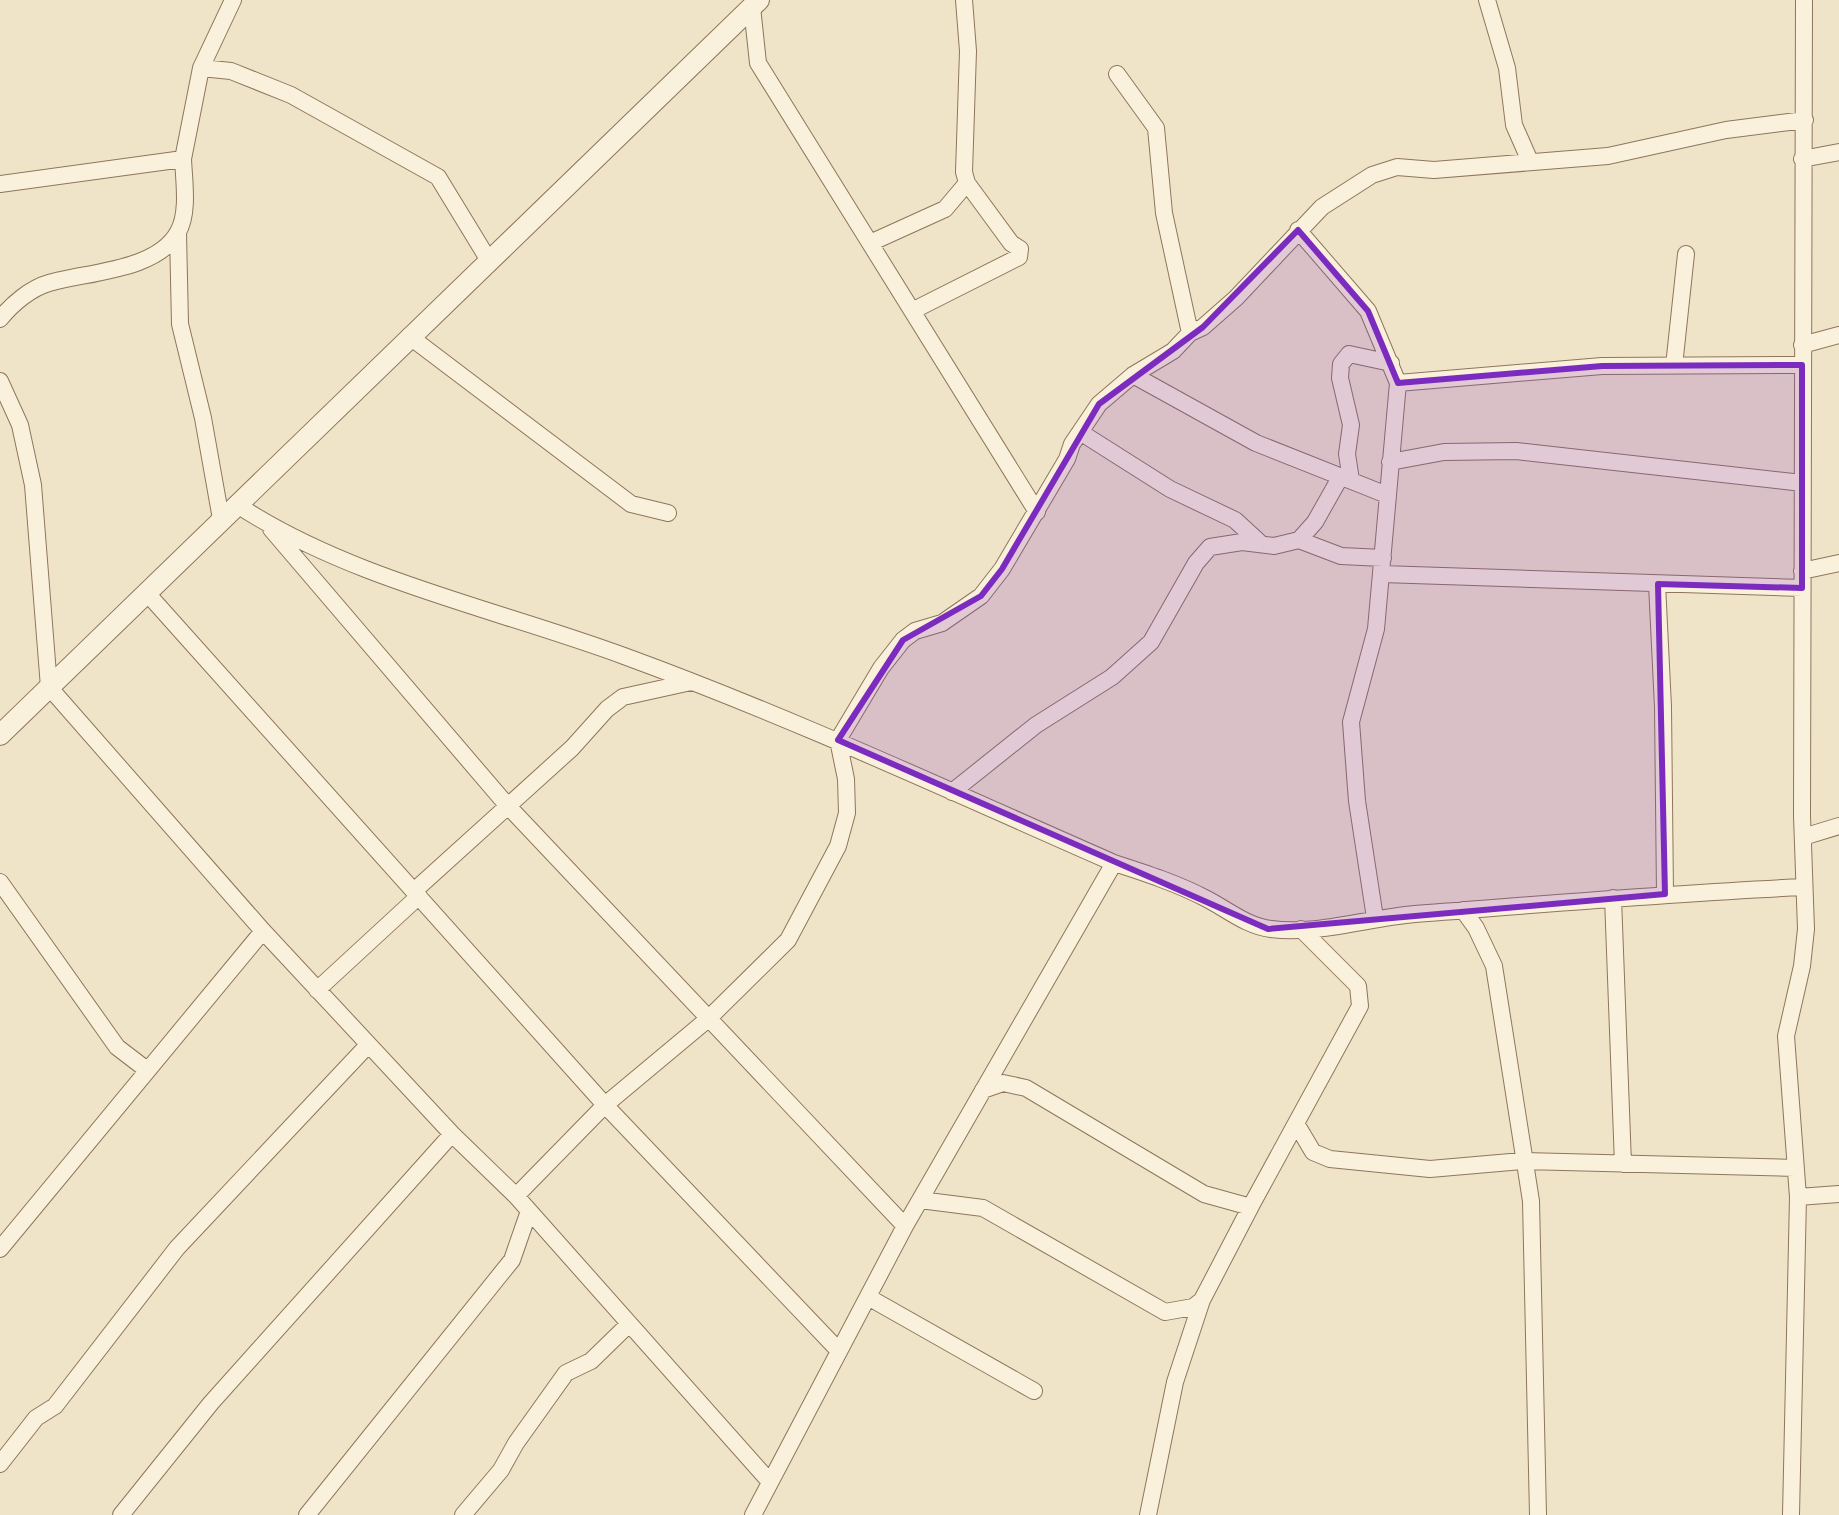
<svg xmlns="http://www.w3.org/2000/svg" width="1839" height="1515" viewBox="0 0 1839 1515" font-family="'Times New Roman',serif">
<rect width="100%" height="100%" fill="#f0e4c8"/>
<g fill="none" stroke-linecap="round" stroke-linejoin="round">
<g stroke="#8d765c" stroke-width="18">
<path id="minor" d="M 1487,0 L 1507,68 L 1514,125 L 1529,159
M 752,7 L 758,63 L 1037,512
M 201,68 L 231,71 L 291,95 L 438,177 L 488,259
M 1117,74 L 1156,128 L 1164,213 L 1190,333
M 1802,159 L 1839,152
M 0,184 L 183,159 L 201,68 L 233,0
M 1298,230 L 1368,311 L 1398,383 L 1376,629 L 1351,722 L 1357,801 L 1375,918
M 178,233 L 180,324 L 203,418 L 221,519
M 870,243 L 945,209 L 967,183
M 912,311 L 1019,257 L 1020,249 L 1011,243 L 967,183 L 964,172 L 968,51 L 964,0
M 0,319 C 12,304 31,288 49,283 C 86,272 157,271 178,232 C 189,213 184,181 183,159
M 409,336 L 631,504 L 668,513
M 1802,345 L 1839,335
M 1674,366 L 1686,254
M 1133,375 L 1256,443 L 1387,495
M 0,381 L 20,425 L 33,485 L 49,687 L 263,931 L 452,1134 L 516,1196 L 770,1482
M 1398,383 L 1602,366 L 1802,365
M 1080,432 L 1170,489 L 1235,520 L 1259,542
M 1390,462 L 1444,452 L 1516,451 L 1802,483
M 1351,480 L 1347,454 L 1351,425 L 1340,378 L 1341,364 L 1349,354 L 1391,363
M 236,504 C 349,579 497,609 624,656 C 791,717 952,792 1114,863 C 1145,873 1176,883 1205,898 C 1227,909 1246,926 1271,929 C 1318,935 1368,918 1415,914 C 1545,904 1674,893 1804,887
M 271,529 L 506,804 L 905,1226
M 1299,540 L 1315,522 L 1341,476
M 1802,571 L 1839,563
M 1382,574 L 1802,588
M 1657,584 L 1663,707 L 1665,894
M 146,592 L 605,1105 L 839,1351
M 952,792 L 1036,725 L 1112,677 L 1151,642 L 1196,563 L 1210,547 L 1242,542 L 1274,546 L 1299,540 L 1341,556 L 1383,558
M 1803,837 L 1839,826
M 0,882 L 117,1047 L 147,1070
M 414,891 L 572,748 L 607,709 L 623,697 L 691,682
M 1613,898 L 1623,1164
M 1463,910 L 1476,928 L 1494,966 L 1531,1201 L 1538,1515
M 317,990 L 419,896
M 983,1090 L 1003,1083 L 1026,1088 L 1204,1194 L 1247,1206 L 1252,1204 L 1360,1006 L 1358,986 L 1301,929
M 1297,1125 L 1313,1152 L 1330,1159 L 1430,1169 L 1522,1161 L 1795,1168
M 516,1196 L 605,1105 L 708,1019 L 788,940 L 838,846 L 847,813 L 846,779 L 838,740 L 881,668 L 903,640 L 915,631 L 942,623 L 981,596 L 1002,569 L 1067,459 L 1072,444 L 1099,404 L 1133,375 L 1173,351 L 1190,333 L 1203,327 L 1236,298 L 1322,207 L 1372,175 L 1397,167 L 1434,170 L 1608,156 L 1726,130 L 1805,120
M 1798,1197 L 1839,1194
M 920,1200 L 983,1208 L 1165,1312 L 1193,1307 L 1202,1300 L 1252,1204
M 0,1249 L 263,931
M 868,1297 L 1034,1391
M 0,1464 L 36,1418 L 55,1406 L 177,1248 L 368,1045
M 121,1515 L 211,1403 L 452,1134
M 307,1515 L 512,1260 L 529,1211
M 463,1515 L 501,1470 L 516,1443 L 566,1373 L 591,1361 L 629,1324
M 753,1515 L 905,1226 L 1114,863
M 1148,1515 L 1175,1382 L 1202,1300
M 1791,1515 L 1798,1197 L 1786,1036 L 1802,966 L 1806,929 L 1802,816 L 1804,0"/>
</g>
<g stroke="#8d765c" stroke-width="22">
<path id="tertiary" d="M 0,735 L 759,0"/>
</g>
<use href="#minor" stroke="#faf1dc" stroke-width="16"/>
<use href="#tertiary" stroke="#faf1dc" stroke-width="20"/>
</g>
<path fill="#7b2cbf" fill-opacity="0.2" stroke="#7b2cbf" stroke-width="6" stroke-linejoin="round" d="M 1298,230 L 1368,311 L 1398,383 L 1602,366 L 1802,365 L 1802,588 L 1658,584 L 1665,894 L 1268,929 L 838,740 L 903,640 L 981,596 L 1002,569 L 1099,404 L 1203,327 Z"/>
</svg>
